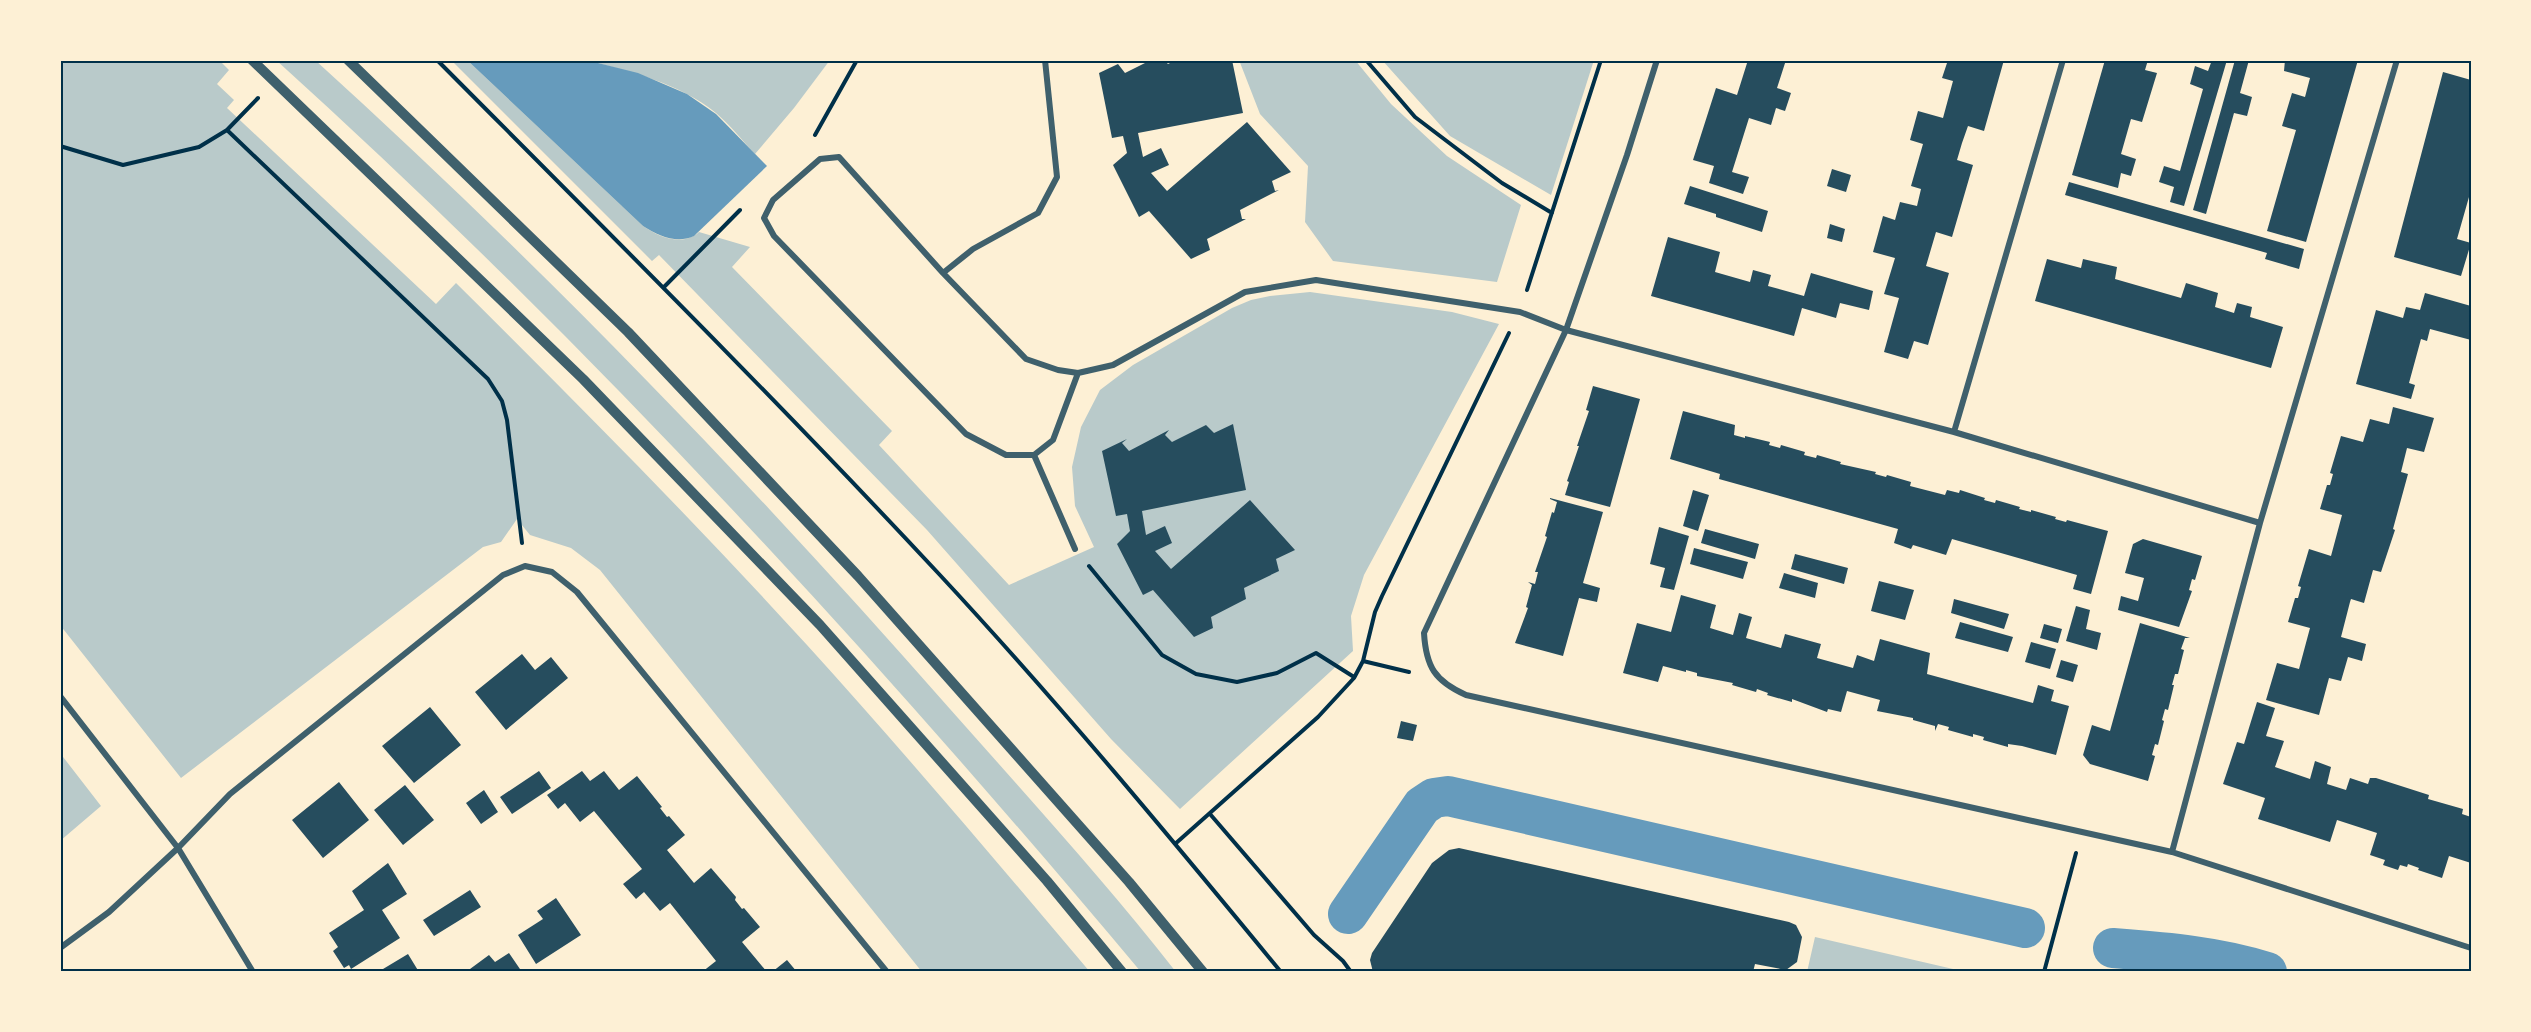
<svg xmlns="http://www.w3.org/2000/svg" width="2531" height="1032" viewBox="0 0 2531 1032" font-family="Roboto,sans-serif">
<rect width="100%" height="100%" fill="#fdf0d5"/>
<path fill="#b9caca" d="M 60,60 L 219,60 L 229,70 L 217,84 L 234,100 L 227,108 L 436,304 L 456,283 C 575,401 694,521 807,645 C 904,752 997,862 1090,972 L 922,972 L 600,570 L 571,548 L 530,535 L 517,519 L 501,542 L 483,547 L 181,778 L 60,625 Z
M 276,60 L 315,60 C 540,264 750,481 950,709 C 1027,796 1105,881 1176,972 L 1141,972 C 872,651 587,341 276,60 Z
M 451,60 L 467,60 L 643,226 C 659,237 682,247 699,232 L 750,247 L 732,267 L 892,431 L 879,445 L 1009,585 L 1094,547 L 1075,506 L 1072,467 L 1081,427 L 1100,390 L 1133,365 L 1232,308 L 1251,300 L 1270,296 L 1310,292 L 1452,312 L 1499,324 L 1364,575 L 1351,616 L 1353,651 L 1180,809 L 1111,739 L 927,530 L 659,255 L 652,261 Z
M 586,60 L 830,60 L 794,108 L 755,154 C 742,140 730,125 716,113 C 679,83 631,72 586,60 Z
M 1239,60 L 1355,60 L 1391,104 L 1447,156 L 1521,205 L 1497,282 L 1333,261 L 1305,222 L 1308,166 L 1260,114 Z
M 1382,60 L 1594,60 L 1551,195 L 1450,136 Z
M 60,753 L 101,806 L 60,841 Z
M 1815,937 L 1966,972 L 1807,972 Z"/>
<path fill="#669bbc" d="M 467,60 L 586,60 L 638,73 L 687,94 L 716,114 L 767,166 L 694,236 C 677,244 658,236 643,226 Z"/>
<g fill="none" stroke-linecap="round" stroke-linejoin="round">
<path stroke="#669bbc" stroke-width="40" d="M 1348,914 L 1422,806 L 1434,798 L 1448,796 L 2025,928
M 2113,948 C 2164,952 2218,956 2267,972"/>
</g>
<path fill="#264d5e" d="M 1151,60 L 1164,60 L 1168,64 L 1176,60 L 1232,60 L 1243,113 L 1138,133 L 1143,157 L 1161,148 L 1169,165 L 1151,173 L 1167,191 L 1247,122 L 1291,172 L 1272,181 L 1275,191 L 1279,190 L 1240,210 L 1242,219 L 1246,219 L 1207,239 L 1210,250 L 1191,259 L 1149,211 L 1139,217 L 1113,165 L 1127,153 L 1123,136 L 1112,138 L 1099,73 L 1118,64 L 1125,73 Z
M 1748,60 L 1786,60 L 1777,88 L 1791,93 L 1785,111 L 1776,108 L 1771,125 L 1749,118 L 1732,172 L 1749,177 L 1743,194 L 1709,183 L 1714,166 L 1693,160 L 1716,88 L 1737,95 Z
M 1948,60 L 2004,60 L 1984,131 L 1968,126 L 1962,143 L 1957,160 L 1973,165 L 1952,237 L 1936,232 L 1926,266 L 1949,273 L 1928,345 L 1914,341 L 1908,359 L 1884,352 L 1899,298 L 1884,294 L 1895,258 L 1873,252 L 1883,216 L 1895,220 L 1900,202 L 1917,206 L 1921,189 L 1911,186 L 1923,144 L 1910,140 L 1918,111 L 1943,118 L 1953,81 L 1942,78 Z
M 2105,60 L 2148,60 L 2145,70 L 2157,73 L 2142,122 L 2131,119 L 2121,154 L 2136,159 L 2131,176 L 2121,173 L 2118,188 L 2072,175 Z
M 2212,60 L 2227,60 L 2184,206 L 2170,202 L 2174,187 L 2159,182 L 2164,166 L 2180,171 L 2203,89 L 2190,84 L 2195,66 L 2208,71 Z
M 2235,60 L 2249,60 L 2240,93 L 2252,97 L 2247,116 L 2234,113 L 2206,214 L 2193,210 Z
M 2285,60 L 2302,60 L 2314,63 L 2315,60 L 2358,60 L 2306,242 L 2267,231 L 2296,130 L 2282,126 L 2292,93 L 2305,97 L 2310,78 L 2284,71 Z
M 2443,72 L 2471,80 L 2471,190 L 2457,239 L 2471,243 L 2461,276 L 2394,257 Z
M 1832,169 L 1851,175 L 1846,192 L 1827,186 Z
M 2069,182 L 2304,249 L 2299,269 L 2265,259 L 2267,253 L 2065,195 Z
M 1690,186 L 1768,211 L 1762,232 L 1716,217 L 1716,214 L 1684,204 Z
M 1830,224 L 1845,229 L 1842,242 L 1827,238 Z
M 1668,237 L 1720,252 L 1715,272 L 1750,282 L 1753,270 L 1771,275 L 1768,286 L 1804,296 L 1811,273 L 1873,291 L 1869,310 L 1840,303 L 1836,318 L 1802,308 L 1794,336 L 1651,296 Z
M 2047,259 L 2081,268 L 2083,259 L 2117,267 L 2115,279 L 2181,298 L 2186,283 L 2218,293 L 2215,307 L 2234,313 L 2237,303 L 2252,307 L 2250,317 L 2283,327 L 2271,368 L 2035,301 Z
M 2425,293 L 2471,306 L 2471,340 L 2430,329 L 2427,341 L 2421,339 L 2409,383 L 2415,385 L 2411,399 L 2356,384 L 2376,310 L 2403,318 L 2406,307 L 2420,310 Z
M 1593,386 L 1640,399 L 1610,507 L 1565,495 L 1569,482 L 1567,481 L 1579,446 L 1577,446 L 1589,411 L 1586,410 Z
M 2393,407 L 2434,418 L 2424,452 L 2407,448 L 2401,472 L 2408,474 L 2393,529 L 2395,530 L 2381,572 L 2373,570 L 2364,603 L 2351,599 L 2350,602 L 2341,637 L 2366,644 L 2362,661 L 2348,657 L 2341,681 L 2329,678 L 2319,715 L 2266,700 L 2277,663 L 2299,669 L 2310,628 L 2288,622 L 2295,598 L 2298,598 L 2301,587 L 2298,586 L 2309,549 L 2331,556 L 2342,515 L 2320,509 L 2327,485 L 2330,485 L 2333,474 L 2330,473 L 2341,436 L 2363,442 L 2370,419 L 2389,424 Z
M 1683,411 L 1735,425 L 1734,435 L 1745,438 L 1745,436 L 1770,442 L 1769,445 L 1780,448 L 1781,445 L 1805,452 L 1804,455 L 1816,458 L 1817,455 L 1841,462 L 1840,464 L 1876,472 L 1875,474 L 1886,477 L 1887,475 L 1911,482 L 1910,486 L 1945,495 L 1947,490 L 1959,493 L 1960,490 L 1985,498 L 1984,500 L 1995,503 L 1996,500 L 2020,507 L 2019,509 L 2031,512 L 2031,510 L 2056,517 L 2055,519 L 2066,522 L 2067,520 L 2108,531 L 2091,594 L 2073,589 L 2077,575 L 1952,539 L 1946,555 L 1913,545 L 1911,549 L 1894,543 L 1898,529 L 1719,479 L 1720,474 L 1670,459 Z
M 1233,424 L 1246,490 L 1142,511 L 1146,535 L 1165,526 L 1172,543 L 1155,551 L 1171,569 L 1250,500 L 1295,550 L 1276,559 L 1279,571 L 1244,588 L 1246,599 L 1211,617 L 1213,628 L 1194,637 L 1153,590 L 1143,595 L 1117,544 L 1130,531 L 1127,514 L 1116,516 L 1102,451 L 1127,439 L 1122,443 L 1129,451 L 1169,430 L 1165,435 L 1172,442 L 1206,425 L 1214,433 Z
M 1693,490 L 1709,495 L 1698,531 L 1683,526 Z
M 1550,498 L 1603,512 L 1583,583 L 1600,588 L 1597,602 L 1579,598 L 1563,656 L 1515,643 L 1528,608 L 1526,607 L 1532,585 L 1528,582 L 1535,584 L 1538,572 L 1535,572 L 1547,537 L 1545,536 L 1552,512 L 1554,513 L 1557,502 L 1550,499 Z
M 1659,527 L 1689,536 L 1674,590 L 1660,587 L 1665,568 L 1650,564 Z
M 1705,529 L 1759,544 L 1755,559 L 1701,543 Z
M 2143,539 L 2202,556 L 2195,580 L 2192,579 L 2189,590 L 2192,591 L 2179,627 L 2118,610 L 2121,596 L 2138,601 L 2144,578 L 2125,573 L 2133,544 Z
M 1694,548 L 1748,562 L 1743,579 L 1690,564 Z
M 1795,554 L 1848,568 L 1844,584 L 1791,569 Z
M 1784,573 L 1818,583 L 1815,598 L 1779,588 Z
M 1879,581 L 1914,590 L 1905,620 L 1871,611 Z
M 1681,595 L 1716,605 L 1710,628 L 1733,635 L 1739,613 L 1752,617 L 1746,638 L 1781,648 L 1785,634 L 1821,644 L 1817,658 L 1853,668 L 1857,655 L 1874,661 L 1880,639 L 1930,653 L 1927,674 L 2033,703 L 2038,685 L 2054,690 L 2051,701 L 2069,706 L 2056,755 L 2022,746 L 2008,744 L 2008,747 L 1983,740 L 1984,737 L 1973,734 L 1973,737 L 1948,730 L 1949,727 L 1938,724 L 1935,731 L 1935,726 L 1913,720 L 1913,718 L 1877,711 L 1880,700 L 1847,691 L 1841,712 L 1828,709 L 1827,712 L 1792,699 L 1792,702 L 1767,695 L 1768,693 L 1757,689 L 1756,692 L 1732,685 L 1733,683 L 1697,676 L 1697,673 L 1686,670 L 1686,672 L 1663,666 L 1658,682 L 1623,673 L 1637,623 L 1671,632 Z
M 1954,599 L 2009,614 L 2004,629 L 1951,613 Z
M 2076,606 L 2090,610 L 2086,629 L 2101,633 L 2097,650 L 2066,641 Z
M 1960,622 L 2013,637 L 2008,652 L 1955,638 Z
M 2140,623 L 2190,638 L 2185,638 L 2181,649 L 2184,650 L 2178,674 L 2175,674 L 2172,685 L 2174,685 L 2168,710 L 2165,709 L 2162,720 L 2164,721 L 2158,745 L 2155,744 L 2152,755 L 2155,756 L 2148,781 L 2090,764 L 2083,755 L 2092,725 L 2110,731 Z
M 2044,624 L 2062,629 L 2058,643 L 2040,638 Z
M 2031,642 L 2056,649 L 2050,669 L 2025,662 Z
M 522,654 L 535,670 L 551,657 L 568,678 L 506,730 L 475,692 Z
M 2061,660 L 2078,665 L 2073,682 L 2056,677 Z
M 2257,702 L 2275,708 L 2266,736 L 2284,741 L 2275,767 L 2310,779 L 2315,761 L 2331,767 L 2327,784 L 2346,790 L 2350,778 L 2368,784 L 2370,778 L 2376,778 L 2429,795 L 2428,799 L 2463,809 L 2462,814 L 2471,817 L 2471,863 L 2449,856 L 2442,878 L 2418,870 L 2419,868 L 2408,864 L 2407,867 L 2400,865 L 2398,870 L 2383,865 L 2385,860 L 2370,855 L 2377,833 L 2337,820 L 2330,842 L 2258,819 L 2265,798 L 2223,784 L 2237,742 L 2244,744 Z
M 430,707 L 461,745 L 414,783 L 382,746 Z
M 1401,721 L 1417,725 L 1413,741 L 1397,738 Z
M 539,771 L 551,788 L 512,814 L 500,797 Z
M 582,771 L 590,781 L 604,771 L 619,790 L 637,776 L 662,807 L 660,808 L 667,817 L 669,816 L 685,835 L 667,850 L 694,883 L 711,868 L 736,897 L 735,900 L 742,909 L 744,908 L 760,927 L 742,942 L 767,972 L 702,972 L 716,961 L 670,903 L 660,911 L 644,892 L 636,899 L 623,884 L 642,869 L 594,811 L 580,822 L 565,803 L 558,809 L 547,795 Z
M 339,782 L 369,820 L 323,858 L 292,820 Z
M 405,785 L 434,820 L 403,845 L 374,810 Z
M 484,790 L 498,812 L 481,824 L 466,803 Z
M 1459,848 L 1789,922 L 1796,925 L 1802,937 L 1797,962 L 1786,970 L 1755,964 L 1753,972 L 1373,972 L 1370,960 L 1372,953 L 1432,863 L 1449,850 Z
M 388,863 L 407,894 L 382,910 L 400,938 L 351,969 L 349,965 L 344,968 L 333,951 L 338,947 L 329,933 L 364,910 L 352,891 Z
M 470,890 L 481,907 L 434,936 L 423,920 Z
M 556,898 L 581,935 L 536,964 L 518,935 L 543,919 L 537,911 Z
M 509,953 L 522,972 L 472,972 L 470,969 L 489,955 L 495,962 Z
M 408,954 L 419,972 L 378,972 Z
M 787,960 L 797,972 L 772,972 Z"/>
<g fill="none" stroke-linecap="round" stroke-linejoin="round">
<path stroke="#003049" stroke-width="4" d="M 437,60 C 606,230 776,399 939,574 C 1058,702 1170,837 1281,972
M 1366,60 L 1415,117 L 1502,183 L 1552,213
M 227,130 L 488,379 L 502,401 L 507,420 L 522,543
M 815,135 L 857,60
M 60,146 L 123,165 L 199,147 L 227,130 L 258,98
M 664,287 L 740,210
M 1527,290 L 1601,60
M 1089,566 L 1162,655 L 1196,674 L 1237,682 L 1277,673 L 1316,653 L 1354,677
M 1363,661 L 1409,672
M 1210,814 L 1314,935 L 1343,961 L 1351,972
M 1175,844 L 1318,717 L 1354,678 L 1363,661 L 1375,612 L 1382,596 L 1509,333
M 2044,972 L 2076,853"/>
<path stroke="#3f606c" stroke-width="6" d="M 1657,60 L 1627,155 L 1566,330 L 1424,633 C 1426,667 1435,681 1466,695 L 2172,852 L 2471,948
M 839,157 L 943,273 L 1026,359 L 1058,370 L 1078,373 L 1053,440 L 1034,455 L 1006,455 L 966,434 L 774,236 L 764,218 L 773,200 L 820,159 Z
M 943,273 L 973,249 L 1038,213 L 1057,177 L 1045,60
M 1078,373 L 1113,365 L 1245,292 L 1316,280 L 1520,312 L 1566,330 L 1954,432 L 2260,523
M 1954,432 L 2063,60
M 1034,455 L 1075,549
M 60,696 L 178,848 L 253,972
M 2172,852 L 2260,523 L 2397,60
M 60,948 L 109,912 L 178,848 L 230,794 L 503,575 L 525,566 L 552,572 L 577,592 L 887,972"/>
<path stroke="#3f606c" stroke-width="10" d="M 252,60 L 583,379 L 820,625 L 1047,881 L 1122,972
M 348,60 L 628,332 L 858,576 L 1129,882 L 1203,972"/>
</g>
<rect width="2531" height="1032" fill="none" stroke="#fdf0d5" stroke-width="123"/>
<rect x="62" y="62" width="2408" height="908" fill="none" stroke="#003049" stroke-width="2"/>
</svg>
